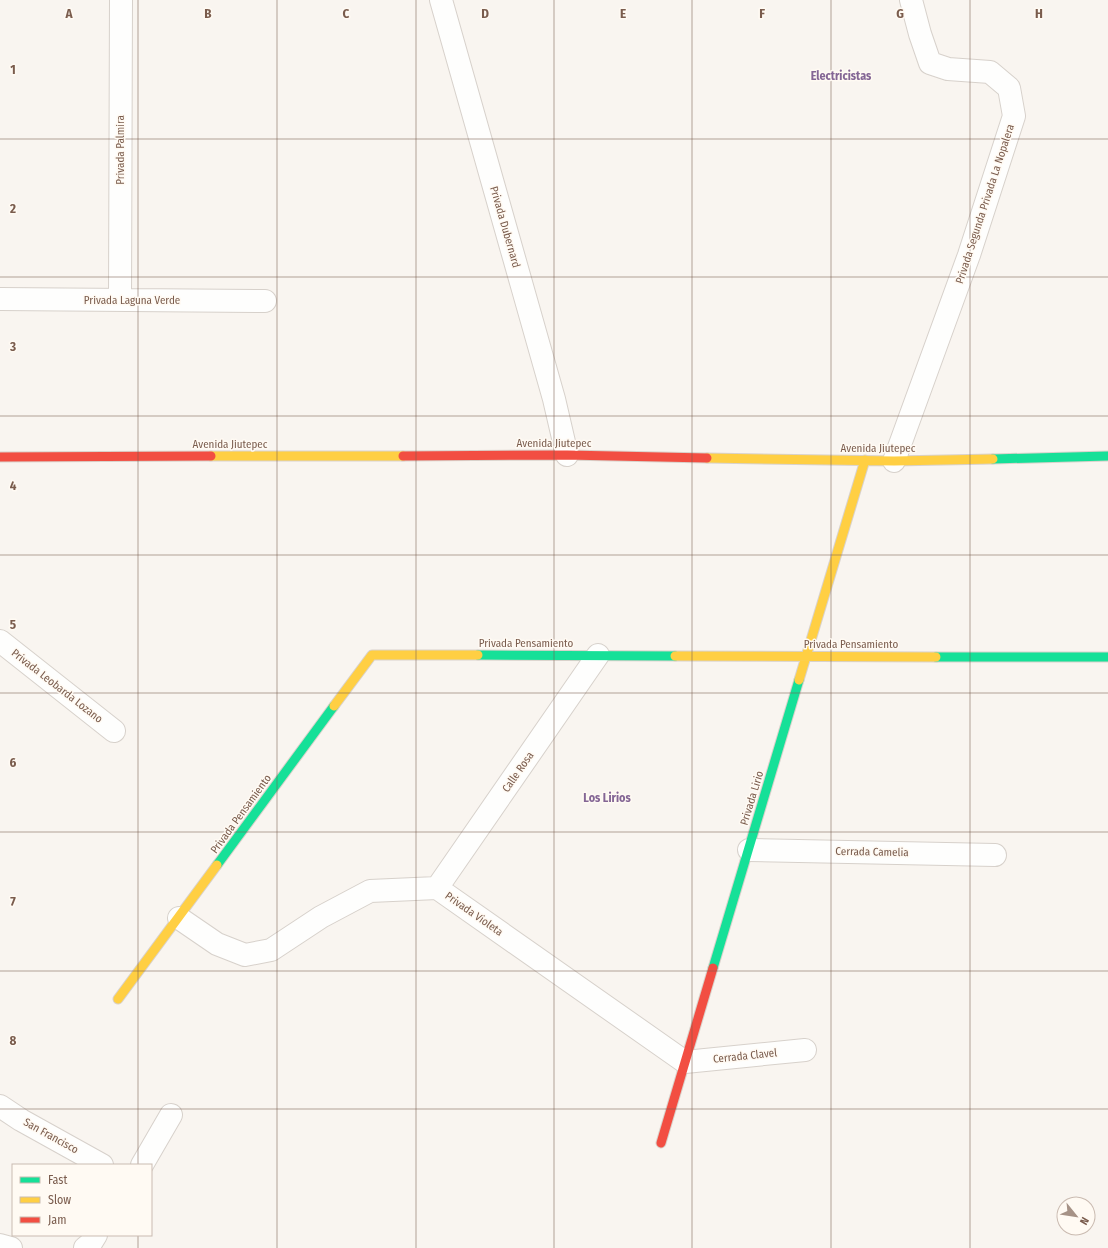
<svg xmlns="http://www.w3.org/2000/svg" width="1108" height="1248" viewBox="0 0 1108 1248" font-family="'Fira Sans Condensed',sans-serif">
<rect width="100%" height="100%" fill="#f9f5f0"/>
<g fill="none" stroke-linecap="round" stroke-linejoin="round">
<g stroke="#d7d1cb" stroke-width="24">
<path id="street" d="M 441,0 L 554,399 L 567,455
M 0,299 L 265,301
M 120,300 L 121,0
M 894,461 L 969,255 L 1014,116 L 1009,88 L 990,72 L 948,69 L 930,63 L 920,34 L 911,0
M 0,641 L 114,731
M 749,850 L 995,855
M 437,888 L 598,655
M 179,918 L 217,944 L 245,955 L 271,950 L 321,917 L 370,891 L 437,888 L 685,1062 L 805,1050
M 0,1106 L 21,1120 L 102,1165
M 142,1165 L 171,1115
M 0,1245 L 11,1248
M 85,1248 L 91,1243 L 96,1235"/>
</g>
<g stroke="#d9d2cb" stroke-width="11">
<path id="fast" d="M 993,459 L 1108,456
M 478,655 L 675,656
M 936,657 L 1108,657
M 217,865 L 334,706
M 713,968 L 799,680"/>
</g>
<g stroke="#d9d2cb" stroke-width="11">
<path id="slow" d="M 211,456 L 403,456
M 707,458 L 894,461 L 993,459
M 675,656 L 936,657
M 799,680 L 865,460
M 334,706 L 372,655 L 478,655
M 118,999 L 217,865"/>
</g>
<g stroke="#d9d2cb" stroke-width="11">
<path id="jam" d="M 403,456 L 567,455 L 707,458
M 0,457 L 211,456
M 661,1143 L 713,968"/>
</g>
<use href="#street" stroke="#fefefd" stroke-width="22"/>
<use href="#fast" stroke="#16e098" stroke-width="9"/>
<use href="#slow" stroke="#ffcf43" stroke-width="9"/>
<use href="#jam" stroke="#f24e42" stroke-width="9"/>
</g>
<path fill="none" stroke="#7a5c4d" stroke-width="1" stroke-opacity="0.55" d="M 138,0 L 138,1165M 277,0 L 277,1248M 416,0 L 416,1248M 554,0 L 554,1248M 692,0 L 692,1248M 831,0 L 831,1248M 970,0 L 970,1248M 0,139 L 1108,139M 0,277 L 1108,277M 0,416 L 1108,416M 0,555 L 1108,555M 0,693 L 1108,693M 0,832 L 1108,832M 0,971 L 1108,971M 0,1109 L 1108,1109M 138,1235 L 138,1248"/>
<g text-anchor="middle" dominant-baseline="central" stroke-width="3" stroke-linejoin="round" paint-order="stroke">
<g font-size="11" fill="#7a5c4d" stroke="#fffaf3">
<text transform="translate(120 150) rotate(-90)">Privada Palmira</text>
<text transform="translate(985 204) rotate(-72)">Privada Segunda Privada La Nopalera</text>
<text transform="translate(505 227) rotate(74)">Privada Dubernard</text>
<text x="132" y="300">Privada Laguna Verde</text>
<text x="554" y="443">Avenida Jiutepec</text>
<text x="230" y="444">Avenida Jiutepec</text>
<text x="878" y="448">Avenida Jiutepec</text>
<text x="526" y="643">Privada Pensamiento</text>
<text x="851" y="644">Privada Pensamiento</text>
<text transform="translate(57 686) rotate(38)">Privada Leobarda Lozano</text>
<text transform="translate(518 772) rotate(-55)">Calle Rosa</text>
<text transform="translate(752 798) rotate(-73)">Privada Lirio</text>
<text transform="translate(241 814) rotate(-54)">Privada Pensamiento</text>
<text transform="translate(872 852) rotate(1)">Cerrada Camelia</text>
<text transform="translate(474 914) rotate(35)">Privada Violeta</text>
<text transform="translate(745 1056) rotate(-6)">Cerrada Clavel</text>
<text transform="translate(51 1136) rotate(29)">San Francisco</text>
</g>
<g font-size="12" font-weight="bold" fill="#846695" stroke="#fffaf3">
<text x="841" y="76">Electricistas</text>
<text x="607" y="798">Los Lirios</text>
</g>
</g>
<g font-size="13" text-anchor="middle" font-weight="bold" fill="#7a5c4d" stroke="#fffaf3" stroke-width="3" stroke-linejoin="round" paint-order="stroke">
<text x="69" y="18">A</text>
<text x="208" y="18">B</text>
<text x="346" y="18">C</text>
<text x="485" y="18">D</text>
<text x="623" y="18">E</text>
<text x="762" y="18">F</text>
<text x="900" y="18">G</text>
<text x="1039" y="18">H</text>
<text x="13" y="74">1</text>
<text x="13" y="213">2</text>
<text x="13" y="351">3</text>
<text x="13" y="490">4</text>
<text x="13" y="629">5</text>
<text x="13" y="767">6</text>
<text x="13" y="906">7</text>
<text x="13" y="1045">8</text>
</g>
<rect x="12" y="1164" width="140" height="72" fill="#fffaf3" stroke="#cabbb1"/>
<rect x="20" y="1177" width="20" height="6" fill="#16e098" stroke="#cabbb1"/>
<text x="48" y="1184" font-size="12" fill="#7a5c4d">Fast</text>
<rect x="20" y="1197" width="20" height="6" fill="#ffcf43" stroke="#cabbb1"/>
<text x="48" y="1204" font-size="12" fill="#7a5c4d">Slow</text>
<rect x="20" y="1217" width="20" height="6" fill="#f24e42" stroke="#cabbb1"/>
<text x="48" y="1224" font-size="12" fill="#7a5c4d">Jam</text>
<g transform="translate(1076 1216) rotate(120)"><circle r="19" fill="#fffaf3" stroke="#cabbb1"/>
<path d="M0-3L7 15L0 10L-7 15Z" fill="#a69286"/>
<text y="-6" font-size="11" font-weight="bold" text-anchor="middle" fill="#7a5c4d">N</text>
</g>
</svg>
